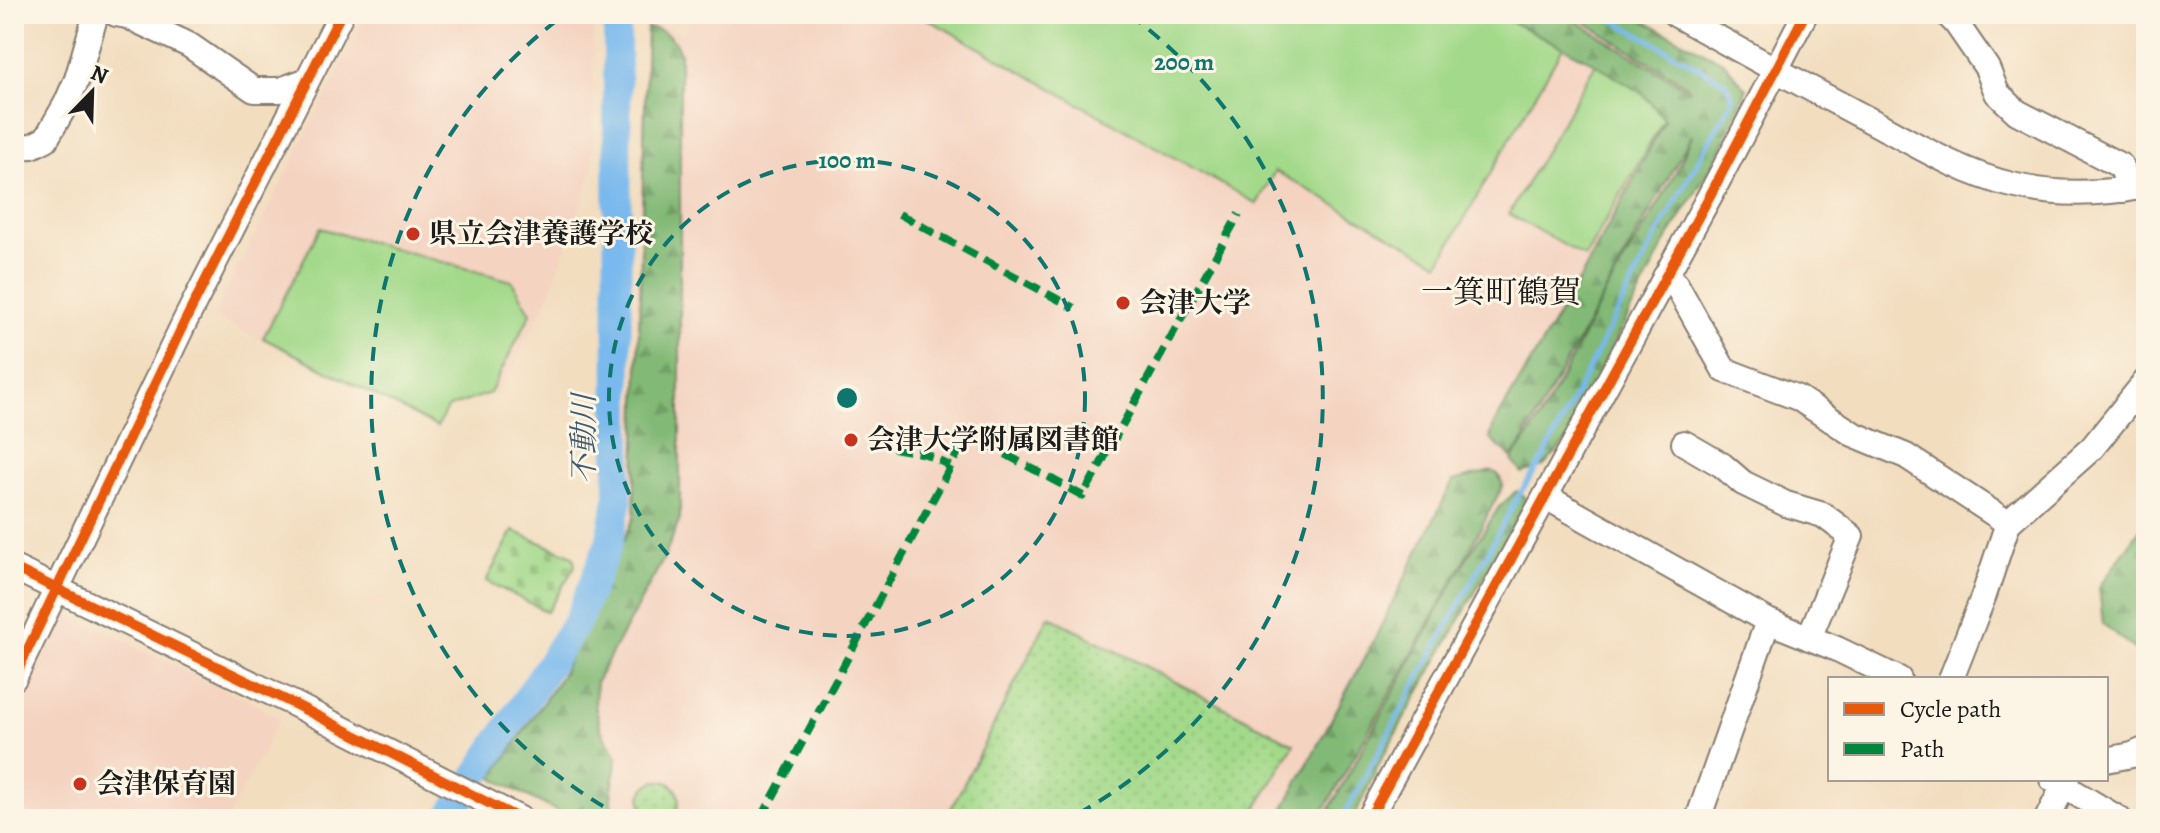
<svg xmlns="http://www.w3.org/2000/svg" width="2160" height="833" viewBox="0 0 2160 833" font-family="Alegreya,'Noto Serif JP',serif">
<defs>
<pattern id="forest-firs" width="22" height="20" patternUnits="userSpaceOnUse" patternTransform="scale(2)"><rect width="22" height="20" fill="#82b976"/><path d="M5 1l3.5 6h-7zM16 11l3.5 6h-7z" fill="#709e66"/></pattern>
<pattern id="cemetery-stones" width="16" height="16" patternUnits="userSpaceOnUse" patternTransform="scale(2)"><rect width="16" height="16" fill="#a3d98a"/><path d="M2 7V4a2 2 0 0 1 4 0v3zM10 15v-3a2 2 0 0 1 4 0v3z" fill="#8cba76"/></pattern>
<pattern id="park-dots" width="8" height="8" patternUnits="userSpaceOnUse" patternTransform="scale(2)"><rect width="8" height="8" fill="#a3d98a"/><path d="M2 2h.1M6 6h.1" fill="none" stroke="#8cba76" stroke-width="1.8" stroke-linecap="round"/></pattern>
</defs>
<rect width="100%" height="100%" fill="#fcf5e5"/>
<filter id="ink" filterUnits="userSpaceOnUse"><feTurbulence type="fractalNoise" baseFrequency=".0125" numOctaves="2"/><feDisplacementMap in="SourceGraphic" scale="16" xChannelSelector="R" yChannelSelector="G"/><feConvolveMatrix kernelMatrix="1 2 1 2 8 2 1 2 1" color-interpolation-filters="sRGB"/></filter>
<filter id="wash" filterUnits="userSpaceOnUse"><feTurbulence type="fractalNoise" baseFrequency=".006" numOctaves="4" result="noise"/><feDisplacementMap in="SourceGraphic" scale="32" xChannelSelector="R" yChannelSelector="G"/><feGaussianBlur stdDeviation="1.8" result="paint"/><feColorMatrix in="noise" values="0 0 0 0 0 0 0 0 0 0 0 0 0 0 0 0 0 1.4 0 .05"/><feComposite in="paint" operator="in"/></filter>
<g filter="url(#wash)">
<rect width="100%" height="100%" fill="#f2ddbf"/>
<path fill="#f4d3c1" d="M 368,14 L 593,14 L 594,168 L 548,299 L 501,391 L 448,409 L 438,428 L 213,316 Z
M 693,14 L 1611,14 L 1732,82 L 1323,819 L 573,819 L 492,777 L 562,679 L 630,524 L 645,17 L 683,34 Z
M 67,613 L 280,717 L 227,819 L 43,819 L 14,804 L 14,719 Z"/>
<path fill="#a3d98a" stroke="#607a53" stroke-width="2" d="M 919,14 L 1521,14 L 1567,40 L 1439,263 L 1275,171 L 1257,204 Z
M 1596,63 L 1672,105 L 1585,257 L 1509,214 Z
M 320,228 L 512,281 L 531,313 L 490,393 L 447,408 L 437,427 L 263,338 Z"/>
<path fill="url(#forest-firs)" stroke="#4f6a49" stroke-width="2" d="M 1496,14 L 1564,14 L 1689,90 L 1687,86 L 1572,14 L 1631,14 L 1723,62 L 1747,89 L 1718,155 L 1664,245 L 1581,408 L 1570,437 L 1544,466 L 1522,473 L 1512,460 C 1552,406 1577,343 1610,285 C 1638,236 1672,188 1692,135 L 1519,448 L 1511,457 L 1490,439 L 1494,424 L 1580,279 L 1665,120 L 1644,95 L 1589,60 Z
M 647,28 C 664,28 676,39 680,54 L 680,519 L 664,558 L 596,682 L 595,705 L 601,730 L 617,757 L 611,797 L 612,819 L 572,819 L 492,778 L 561,676 L 634,518 Z
M 1491,471 L 1498,474 L 1503,485 L 1456,576 L 1319,819 L 1278,819 L 1375,638 L 1453,481 Z
M 1517,491 L 1524,496 L 1526,502 L 1382,758 L 1353,819 L 1324,819 L 1467,558 L 1499,507 Z
M 2146,521 L 2146,654 L 2134,649 L 2103,624 L 2099,587 Z"/>
<path fill="url(#cemetery-stones)" stroke="#607a53" stroke-width="2" d="M 513,531 L 573,556 L 575,566 L 547,612 L 486,581 Z"/>
<path fill="url(#park-dots)" stroke="#607a53" stroke-width="2" d="M 1049,616 L 1294,744 L 1250,819 L 946,819 Z
M641 800a19 19 0 1 1 38 0a19 19 0 1 1-38 0Z"/>
<g fill="none" stroke-linecap="round" stroke-linejoin="round">
<path stroke="#79b9ed" stroke-width="5" d="M 1342,819 L 1520,493 L 1543,459 L 1654,240 L 1733,99 L 1726,83 L 1603,14"/>
<path stroke="#79b9ed" stroke-width="28" d="M 448,819 L 578,620 L 609,543 L 618,500 L 617,14"/>
</g>
</g>
<g filter="url(#ink)">
<g fill="none" stroke-linecap="round" stroke-linejoin="round">
<g stroke="#877c6e" stroke-width="28">
<path id="minor" d="M 116,14 L 127,16 L 189,45 L 254,90 L 280,90 L 305,81
M 1675,14 C 1743,52 1810,89 1879,125 C 1921,148 1966,174 2012,185 C 2055,196 2103,194 2146,186
M 1947,14 L 1956,23 L 1987,68 L 1997,93 L 2017,112 L 2121,166 L 2125,176 L 2124,190
M 14,147 L 32,146 L 46,139 L 66,104 L 77,79 L 96,14
M 1665,277 L 1676,284 L 1724,370 L 1798,398 L 1853,434 L 1906,456 L 2008,523
M 1684,443 L 1722,465 L 1743,483 L 1786,504 L 1823,515 L 1851,536 L 1809,638
M 1546,497 L 1768,621 L 1837,649 L 1899,679
M 14,568 L 294,704 L 520,819
M 14,678 L 185,321 L 341,14
M 1951,679 L 1984,595 L 2008,523 L 2092,448 L 2146,381
M 2106,760 L 2132,755 L 2146,749
M 2052,779 L 2119,819
M 1369,819 L 1714,188 L 1805,14
M 1698,819 L 1768,621
M 2047,819 L 2067,779"/>
</g>
<use href="#minor" stroke="#fff" stroke-width="24"/>
<path stroke="#00873e" stroke-width="8" stroke-dasharray="16 8" stroke-linecap="butt" d="M 899,214 L 1074,308
M 893,448 L 926,454 L 950,466
M 761,819 L 968,434 L 1083,496 L 1239,214"/>
<g stroke="#fcf5e5" stroke-width="15">
<path id="cycleway" d="M 14,568 L 294,704 L 520,819
M 14,678 L 185,321 L 341,14
M 1369,819 L 1714,188 L 1805,14"/>
</g>
<use href="#cycleway" stroke="#e8590c" stroke-width="10"/>
</g>
</g>
<g fill="none" stroke="#0f766e" stroke-width="4" stroke-dasharray="14 10">
<circle cx="847" cy="398" r="238"/>
<path d="M624 818A476 476 0 0 1 564 15M1130 15A476 476 0 0 1 1070 818"/>
</g>
<g fill="#c8321e" stroke="#fcf5e5" stroke-width="3">
<circle cx="413" cy="234" r="8"/>
<circle cx="1123" cy="303" r="8"/>
<circle cx="851" cy="440" r="8"/>
<circle cx="80" cy="784" r="8"/>
</g>
<g text-anchor="middle" dominant-baseline="central" stroke-width="6" stroke-linejoin="round" paint-order="stroke">
<g font-size="28" font-weight="bold" fill="#1c1c1c" stroke="#fcf5e5" text-anchor="start">
<text x="429" y="234">県立会津養護学校</text>
<text x="1139" y="303">会津大学</text>
<text x="867" y="440">会津大学附属図書館</text>
<text x="96" y="784">会津保育園</text>
</g>
<g font-size="30" font-style="italic" fill="#415b70" stroke="#fcf5e5">
<text transform="translate(584 439) rotate(-90)">不動川</text>
</g>
<g font-size="32" fill="#1c1c1c" stroke="#fcf5e5">
<text x="1501" y="292">一箕町鶴賀</text>
</g>
</g>
<circle cx="847" cy="398" r="12" fill="#0f766e" stroke="#fcf5e5" stroke-width="4"/>
<g font-size="24" text-anchor="middle" font-weight="bold" fill="#0f766e" stroke="#fcf5e5" stroke-width="6" stroke-linejoin="round" paint-order="stroke">
<text x="1184" y="70">200 m</text>
<text x="847" y="168">100 m</text>
</g>
<rect width="2160" height="833" fill="none" stroke="#fcf5e5" stroke-width="48"/>
<rect x="1828" y="677" width="280" height="104" fill="#fcf5e5" stroke="#a29e95" stroke-width="2"/>
<rect x="1844" y="703" width="40" height="12" fill="#e8590c" stroke="#a29e95" stroke-width="2"/>
<text x="1900" y="717" font-size="24" fill="#1c1c1c">Cycle path</text>
<rect x="1844" y="743" width="40" height="12" fill="#00873e" stroke="#a29e95" stroke-width="2"/>
<text x="1900" y="757" font-size="24" fill="#1c1c1c">Path</text>
<g transform="translate(92 92) rotate(23)" stroke="#fcf5e5" stroke-width="6" paint-order="stroke">
<path d="M0-6L14 30L0 20L-14 30Z" fill="#1c1c1c"/>
<text y="-12" font-size="22" font-weight="bold" text-anchor="middle" fill="#1c1c1c">N</text>
</g>
</svg>
